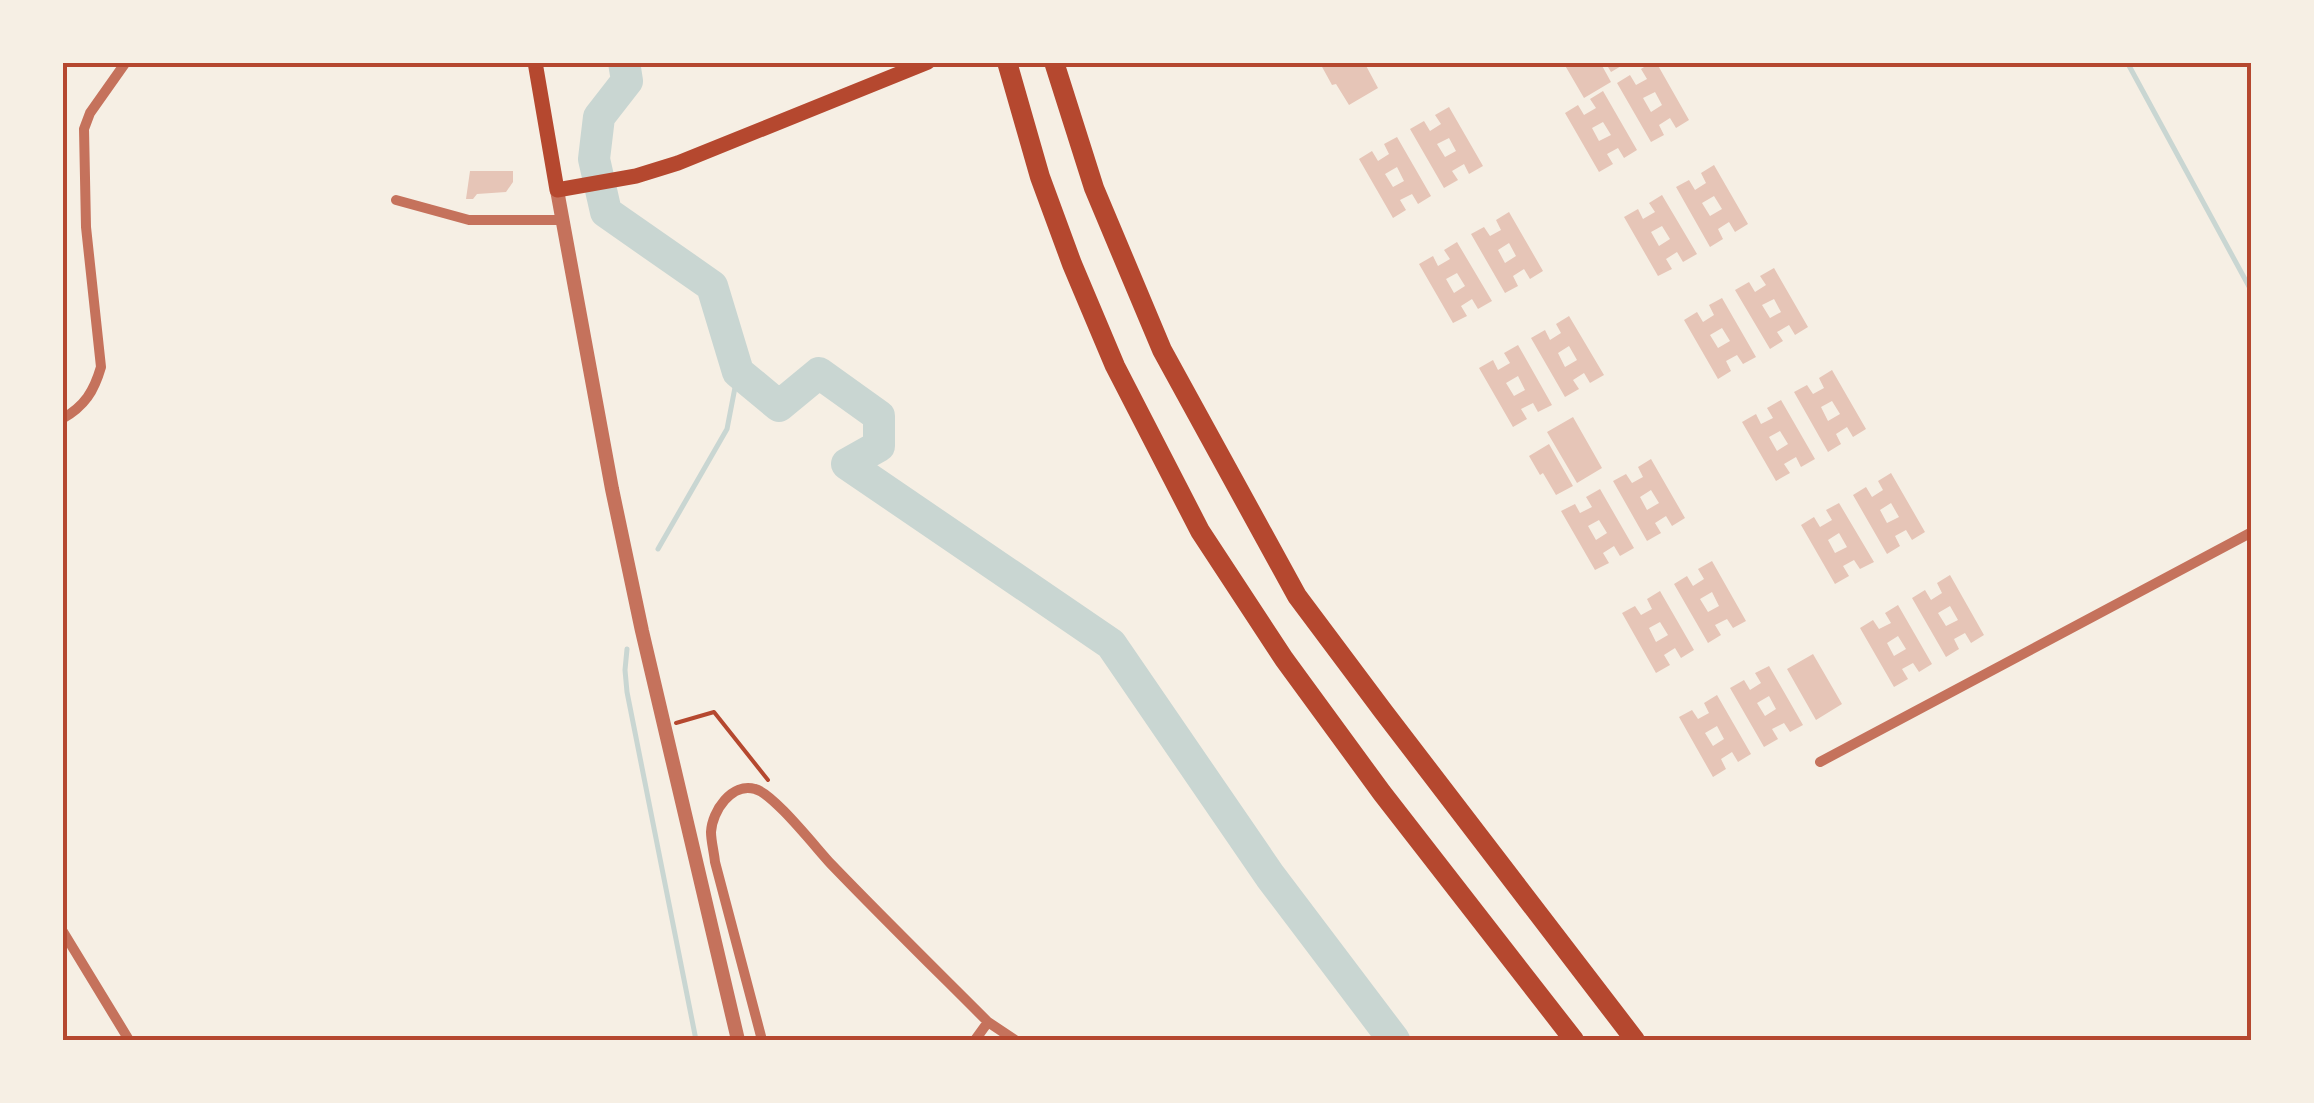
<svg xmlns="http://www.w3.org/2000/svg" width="2314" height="1103" viewBox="0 0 2314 1103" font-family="Poppins,sans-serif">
<rect width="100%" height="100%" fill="#f6efe4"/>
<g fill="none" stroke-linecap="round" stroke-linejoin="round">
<path stroke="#c9d6d2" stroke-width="5" d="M 2127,62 L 2252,292
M 658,549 L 727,429 L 738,372
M 627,649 L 625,670 L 627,692 L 696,1040"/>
<path stroke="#c9d6d2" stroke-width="32" d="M 624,62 L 627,81 L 599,117 L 594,159 L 606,212 L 712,286 L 738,372 L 779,406 L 819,373 L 879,416 L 879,446 L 847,464 L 1111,644 L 1270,876 L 1394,1040"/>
</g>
<path fill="#e6c5b7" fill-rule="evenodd" d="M 1326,62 L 1364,62 L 1378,88 L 1349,105 L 1336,84 L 1332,85 L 1321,65 Z
M 1563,62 L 1600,62 L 1611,82 L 1584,98 Z
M 1605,62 L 1628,62 L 1611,72 Z
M 1652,62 L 1656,62 L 1689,120 L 1676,128 L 1670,118 L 1659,125 L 1664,135 L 1651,142 L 1617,83 L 1630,75 L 1636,85 L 1647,79 L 1641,69 ZM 1655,92 L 1662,105 L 1651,112 L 1643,98 Z
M 1603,91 L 1637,150 L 1624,158 L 1618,148 L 1607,154 L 1613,164 L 1599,172 L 1565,113 L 1578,105 L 1584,115 L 1596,108 L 1590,99 ZM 1603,122 L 1611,135 L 1599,141 L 1592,128 Z
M 1449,107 L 1483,166 L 1469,174 L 1464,164 L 1452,171 L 1458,180 L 1444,188 L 1410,129 L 1424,121 L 1430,131 L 1441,124 L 1435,115 ZM 1449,138 L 1456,151 L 1445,157 L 1437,144 Z
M 1397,137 L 1431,196 L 1418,204 L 1412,194 L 1400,200 L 1406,210 L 1393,218 L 1359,159 L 1372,151 L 1378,161 L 1389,154 L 1384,144 ZM 1397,167 L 1404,181 L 1393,187 L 1385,174 Z
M 1714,165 L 1748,224 L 1735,232 L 1729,222 L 1718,229 L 1723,239 L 1710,247 L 1676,187 L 1689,180 L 1695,190 L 1706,183 L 1701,173 ZM 1714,196 L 1722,209 L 1710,216 L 1702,203 Z
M 470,171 L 513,171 L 513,182 L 506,192 L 477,194 L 473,199 L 466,199 Z
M 1662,195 L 1697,254 L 1683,262 L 1677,252 L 1666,259 L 1672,269 L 1658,276 L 1624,217 L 1638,209 L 1643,219 L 1655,212 L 1649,203 ZM 1662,226 L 1670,239 L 1659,246 L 1651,232 Z
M 1509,212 L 1543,271 L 1530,279 L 1524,269 L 1513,276 L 1518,286 L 1505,293 L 1471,234 L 1484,227 L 1490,236 L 1501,230 L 1496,220 ZM 1509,243 L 1516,256 L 1505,263 L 1498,250 Z
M 1457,242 L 1492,301 L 1478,309 L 1472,299 L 1461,306 L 1467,316 L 1453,323 L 1419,264 L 1433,256 L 1438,266 L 1450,259 L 1444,250 ZM 1457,273 L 1465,286 L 1454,293 L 1446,279 Z
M 1774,268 L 1808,327 L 1795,335 L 1789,325 L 1777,332 L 1783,341 L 1770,349 L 1735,290 L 1749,282 L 1755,292 L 1766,285 L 1760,276 ZM 1774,299 L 1781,312 L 1770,318 L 1762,305 Z
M 1722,298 L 1756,357 L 1743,364 L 1737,355 L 1726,361 L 1731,371 L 1718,379 L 1684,320 L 1697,312 L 1703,322 L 1714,315 L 1709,305 ZM 1722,328 L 1730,341 L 1718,348 L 1710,335 Z
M 1569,316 L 1604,375 L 1590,383 L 1584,373 L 1573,380 L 1579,389 L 1565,397 L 1531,338 L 1545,330 L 1550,340 L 1561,333 L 1556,324 ZM 1569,346 L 1577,360 L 1565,367 L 1558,353 Z
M 1518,345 L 1552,405 L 1538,412 L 1533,403 L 1521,409 L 1527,419 L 1513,427 L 1479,368 L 1493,360 L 1498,370 L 1510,363 L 1504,353 ZM 1518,376 L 1525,390 L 1514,396 L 1506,383 Z
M 1832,370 L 1866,429 L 1853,437 L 1847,427 L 1836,434 L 1841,444 L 1828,452 L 1794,392 L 1807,385 L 1813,394 L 1824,388 L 1819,378 ZM 1832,401 L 1840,414 L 1828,421 L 1821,407 Z
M 1781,400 L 1815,459 L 1801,467 L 1796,457 L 1784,464 L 1790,473 L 1776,481 L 1742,422 L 1756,414 L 1761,424 L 1773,418 L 1767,408 ZM 1780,431 L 1788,444 L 1777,451 L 1769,437 Z
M 1573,417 L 1602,468 L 1577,483 L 1547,432 Z
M 1549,444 L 1573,486 L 1556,495 L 1543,473 L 1540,475 L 1529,456 Z
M 1651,459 L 1685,518 L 1672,526 L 1666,516 L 1655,523 L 1661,533 L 1647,541 L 1613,481 L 1626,474 L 1632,483 L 1643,477 L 1638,467 ZM 1651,490 L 1659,503 L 1647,510 L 1640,497 Z
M 1891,473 L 1925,532 L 1912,540 L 1906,530 L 1895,536 L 1900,546 L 1887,554 L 1853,495 L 1866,487 L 1872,497 L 1883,490 L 1878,481 ZM 1891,503 L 1899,517 L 1887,523 L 1880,510 Z
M 1600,489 L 1634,548 L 1620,556 L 1614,546 L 1603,553 L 1609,563 L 1595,570 L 1561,511 L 1575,504 L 1580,513 L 1592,507 L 1586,497 ZM 1599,520 L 1607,533 L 1596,540 L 1588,526 Z
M 1839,503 L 1874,562 L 1860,569 L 1854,560 L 1843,566 L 1849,576 L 1835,584 L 1801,525 L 1814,517 L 1820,527 L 1832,520 L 1826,510 ZM 1839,533 L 1847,547 L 1835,553 L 1828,540 Z
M 1712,561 L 1746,621 L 1733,628 L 1727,619 L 1715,625 L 1721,635 L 1708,643 L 1674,584 L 1687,576 L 1693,586 L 1704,579 L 1698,569 ZM 1712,592 L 1719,606 L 1708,612 L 1700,599 Z
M 1950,575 L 1984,635 L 1971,643 L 1965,633 L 1954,639 L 1959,649 L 1946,657 L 1912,598 L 1925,590 L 1931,600 L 1942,593 L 1937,583 ZM 1950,606 L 1958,620 L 1946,626 L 1938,613 Z
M 1660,591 L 1694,650 L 1681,658 L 1675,648 L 1664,655 L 1670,665 L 1656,673 L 1622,613 L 1635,606 L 1641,615 L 1652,609 L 1647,599 ZM 1660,622 L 1668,635 L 1656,642 L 1649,628 Z
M 1898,605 L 1932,664 L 1919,672 L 1913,663 L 1902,669 L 1908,679 L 1894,687 L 1860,628 L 1873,620 L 1879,629 L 1891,623 L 1885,613 ZM 1898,636 L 1906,649 L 1894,656 L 1887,643 Z
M 1813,654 L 1842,704 L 1816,720 L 1787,669 Z
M 1769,666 L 1803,725 L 1790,732 L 1784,723 L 1772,729 L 1778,739 L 1764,747 L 1730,688 L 1744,680 L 1750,690 L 1761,683 L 1755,673 ZM 1769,696 L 1776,709 L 1765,716 L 1757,703 Z
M 1717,695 L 1751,754 L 1738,762 L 1732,752 L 1721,759 L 1726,769 L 1713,777 L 1679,717 L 1692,710 L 1698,719 L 1709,713 L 1704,703 ZM 1717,726 L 1724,739 L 1713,746 L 1705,733 Z"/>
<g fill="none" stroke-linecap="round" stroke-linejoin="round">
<path stroke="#b5482f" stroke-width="4" d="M 676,723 L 714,712 L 768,780"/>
<path stroke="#c5725c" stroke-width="10" d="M 396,200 L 469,220 L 563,220
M 62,419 C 85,406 94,391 101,367 L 86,227 L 84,129 L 90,113 L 126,62
M 1820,762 L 2252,532
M 62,930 L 129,1040
M 762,1040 L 715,862 C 714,852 711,841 711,832 C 712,811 732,782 755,789 C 773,793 816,848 831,864 C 882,917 935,969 988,1022 L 1015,1040
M 975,1040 L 988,1022"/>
<path stroke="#c5725c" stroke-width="14" d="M 557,190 L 612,489 L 642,631 L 738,1040"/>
<path stroke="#b5482f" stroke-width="15" d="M 535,62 L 557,190 L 636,176 L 678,163 L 928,62"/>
<path stroke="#b5482f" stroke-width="20" d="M 1007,62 L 1040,177 L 1072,264 L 1115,366 L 1200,531 L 1284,659 L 1382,793 L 1574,1040
M 1054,62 L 1094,188 L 1162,350 L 1297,596 L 1383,711 L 1635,1040"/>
</g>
<rect width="2314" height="1103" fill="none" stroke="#f6efe4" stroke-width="130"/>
<rect x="65" y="65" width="2184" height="973" fill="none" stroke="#b5482f" stroke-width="4"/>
</svg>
